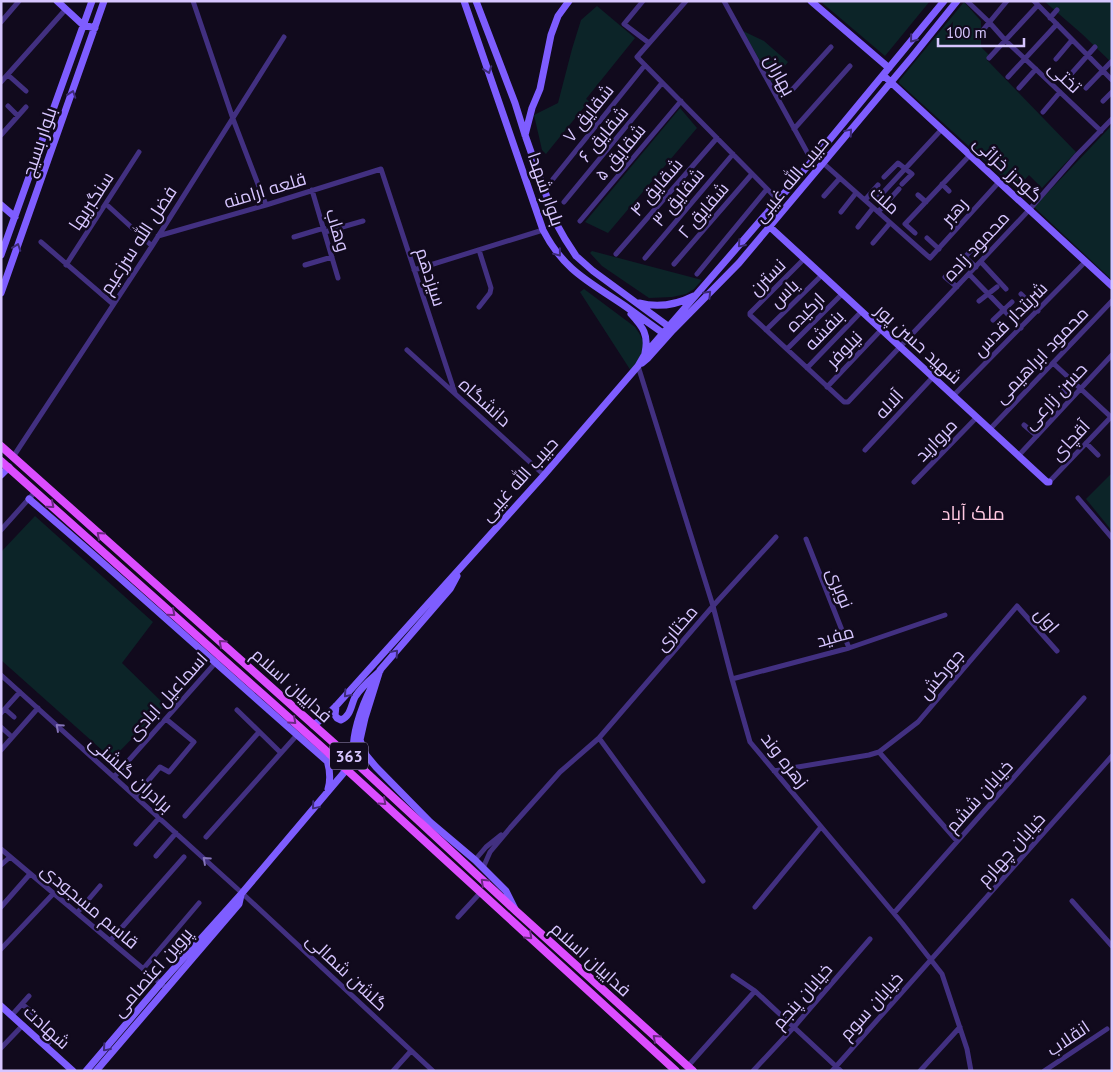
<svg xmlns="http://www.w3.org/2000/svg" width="1113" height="1072" viewBox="0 0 1113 1072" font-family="'PT Sans',Cairo,sans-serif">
<rect width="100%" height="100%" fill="#110a1d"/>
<path fill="#0c2428" d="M 820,1 L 930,1 L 885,56 Z
M 1044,1 L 1112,1 L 1112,63 L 1082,34 Z
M 964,2 L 981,21 L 981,47 L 990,56 L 987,60 L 1076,152 L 1042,188 L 1029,175 L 1016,189 L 899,83 L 899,81 Z
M 597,6 L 635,38 L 586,99 L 589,101 L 546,154 L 542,150 L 534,115 L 558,103 L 572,49 L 581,20 Z
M 743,31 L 764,41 L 788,62 L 772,82 Z
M 680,108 L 697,128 L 608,233 L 585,222 Z
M 1112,125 L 1112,280 L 1034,207 Z
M 592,251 L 702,280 L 694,289 L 686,294 L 672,297 L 649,298 L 602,266 L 590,253 Z
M 584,289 L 635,327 C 650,348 644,352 631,371 L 580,292 Z
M 1112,473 L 1112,531 L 1086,499 Z
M 35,516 L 153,622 L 122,663 L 165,705 L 112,759 L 1,660 L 1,552 Z"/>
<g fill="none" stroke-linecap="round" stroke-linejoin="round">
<path stroke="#423081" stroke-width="5" d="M 193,1 L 233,119 L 266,205
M 643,1 L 624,24 L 649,43
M 686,1 L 637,57 L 778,200
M 724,1 L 812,161
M 967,1 L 989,22 L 1005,40 L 1101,131
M 1034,1 L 1112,80
M 1050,18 L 1057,10
M 1,22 L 19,1
M 983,30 L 1007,1
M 989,58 L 1038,5
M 1056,59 L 1072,40
M 1071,74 L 1095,47
M 8,75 L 26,91
M 1008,77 L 1057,24
M 1,82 L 66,9
M 1019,88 L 1036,69
M 1086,88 L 1111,62
M 777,97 L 783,92 L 792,90 L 831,47
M 1103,101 L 1112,92
M 8,106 L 18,116
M 1043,112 L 1060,92
M 794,129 L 850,66
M 1,135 L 26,107
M 823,163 L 930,258 L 999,182
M 884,177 L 898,163 L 912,174 L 902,184
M 553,179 L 645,65
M 942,184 L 949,191
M 312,190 L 338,278
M 918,195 L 926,202
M 824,196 L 840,178
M 878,198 L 942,129
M 865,200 L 878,185
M 564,202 L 662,83
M 106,204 L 152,246
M 841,212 L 856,193
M 878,212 L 899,189
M 580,221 L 681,101
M 858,227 L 873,208
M 325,232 L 363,221
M 915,233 L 905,224 L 970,155
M 158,236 L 266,205 L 381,169 L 455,393
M 294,237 L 324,228
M 927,238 L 939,249
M 41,242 L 113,304
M 873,243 L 890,223
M 616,254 L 717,138
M 645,258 L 733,154
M 804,259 L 750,313 L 750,315 L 844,402 L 848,402 L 1029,210 L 1077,155 L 1112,119
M 981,262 L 1006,289
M 674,264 L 752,174
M 66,265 L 139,152
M 305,265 L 332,257
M 976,267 L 965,257 L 976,245
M 414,270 L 543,230
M 697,274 L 767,189
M 969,274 L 1021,328
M 945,277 L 957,287
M 1021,294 L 1038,311
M 979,301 L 997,287
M 479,307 L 490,293 L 491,288 L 479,250
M 993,320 L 1012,302
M 766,330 L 822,275
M 787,349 L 842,294
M 407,350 L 544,475
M 1053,363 L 1112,418
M 638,366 L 713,606 L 732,679 L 750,742 L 902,923 L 942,974 L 967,1049 L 971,1071
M 807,368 L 861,312
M 827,387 L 881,330
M 1061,389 L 1072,398
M 953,396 L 1086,261
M 1024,425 L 1037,436
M 990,429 L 1112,301
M 1086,443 L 1098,455
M 865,450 L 933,377
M 1019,455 L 1112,355
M 13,457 L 152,246 L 284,37
M 914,482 L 977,417
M 1049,482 L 1112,416
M 1078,498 L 1112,538
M 1,530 L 35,492
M 806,539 L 849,648
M 1,675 L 242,893 L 433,1071
M 732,679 L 849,648 L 945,615
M 5,709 L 14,717
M 237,710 L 281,753
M 1,713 L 20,692
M 1,727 L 12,737
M 599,738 L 703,881
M 1,750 L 38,708
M 879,752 L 957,841
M 774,771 L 869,755 L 879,752 L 918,722 L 1017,606 L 1057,651
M 114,777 L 217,661
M 135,796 L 160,767 L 169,772 L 194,742 L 166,719
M 185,816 L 259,732
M 206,837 L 297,735
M 136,844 L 159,818
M 1,849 L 166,988
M 156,856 L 176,833
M 475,860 L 486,847 L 501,835
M 1,865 L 10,857
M 483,868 L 490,852 L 510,828 L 560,772 L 599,738 L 713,606 L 776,537
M 1072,901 L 1112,946
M 1,907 L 30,874
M 755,907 L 821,827
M 77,913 L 100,886
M 894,913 L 1084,698
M 458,917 L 481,892
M 110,941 L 184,857
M 1,949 L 53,894
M 143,969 L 199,903
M 733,976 L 755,991 L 841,1071
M 22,1004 L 39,1018
M 12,1015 L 29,996
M 46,1046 L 55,1034
M 1,1048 L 23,1025
M 688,1066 L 755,991
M 393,1071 L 411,1051
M 753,1071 L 794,1027 L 870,939
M 832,1071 L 1112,756
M 920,1071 L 960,1027
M 1044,1071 L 1107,1029"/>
<path stroke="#7e5dff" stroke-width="7" d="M 57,1 L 83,25 L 95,28
M 464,1 L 543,230 C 564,271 590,282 625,306 C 639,316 653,326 667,336
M 476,1 L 515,103 L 525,135 L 556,223 L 565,239 L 576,256 L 593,271 L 672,329
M 811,1 L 889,68
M 883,75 L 1112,286
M 525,135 L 532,108 L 540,89 L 551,35 L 558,16 L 569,1
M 1,205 L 15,217
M 770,227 L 1047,482 L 1049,482
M 1,255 L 92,1
M 1,293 L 104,1
M 639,303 C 658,308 676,305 694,296
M 631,314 C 643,327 649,335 645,353
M 642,363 L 648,358 L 673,330 L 739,263 L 912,57 L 957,1
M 1,475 L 9,467
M 29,499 C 130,585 228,675 328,762 L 347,769 L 242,893 L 161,983 L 86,1071
M 380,670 L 365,718 L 360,740 L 366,755 L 376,767 L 430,822 L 475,860 L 506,891 L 515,909
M 378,674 L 380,670 L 450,589 L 457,576
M 336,706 L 335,715 L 337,718 L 341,720 C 351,716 351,705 355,697 C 361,687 371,679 380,671
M 313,725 L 324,718 L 336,706 L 544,475 L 638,366 L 645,354 L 812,161 L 944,1
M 327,760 C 330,770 331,779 328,789
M 354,761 C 350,738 361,707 372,686
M 1,1006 L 73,1071
M 96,1071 L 239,904 L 241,895"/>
<path stroke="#dc4dff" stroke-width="8" d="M 1,446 L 354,761 L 516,911 L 693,1071
M 1,461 L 323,748 L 676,1071"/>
</g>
<defs><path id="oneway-chevron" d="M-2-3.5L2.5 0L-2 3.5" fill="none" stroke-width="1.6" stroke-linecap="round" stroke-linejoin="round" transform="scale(1.25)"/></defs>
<g stroke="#3d2b77">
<use href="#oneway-chevron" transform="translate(913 39) rotate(129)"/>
<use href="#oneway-chevron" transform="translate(488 70) rotate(70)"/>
<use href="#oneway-chevron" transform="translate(72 94) rotate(-71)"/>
<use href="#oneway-chevron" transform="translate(849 132) rotate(-50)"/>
<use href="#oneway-chevron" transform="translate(741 244) rotate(131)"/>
<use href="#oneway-chevron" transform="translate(17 247) rotate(-71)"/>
<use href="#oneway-chevron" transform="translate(558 253) rotate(52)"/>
<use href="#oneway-chevron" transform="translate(708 294) rotate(-46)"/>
<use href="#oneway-chevron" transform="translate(395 653) rotate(-49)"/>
<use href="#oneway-chevron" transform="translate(347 694) rotate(132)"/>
<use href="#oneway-chevron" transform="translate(315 806) rotate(130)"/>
<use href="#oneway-chevron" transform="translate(106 1048) rotate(131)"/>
</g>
<g stroke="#6c2883">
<use href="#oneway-chevron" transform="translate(51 505) rotate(41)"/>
<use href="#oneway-chevron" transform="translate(100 535) rotate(-138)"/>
<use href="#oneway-chevron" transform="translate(172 613) rotate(41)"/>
<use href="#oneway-chevron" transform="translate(222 643) rotate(-138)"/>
<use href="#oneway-chevron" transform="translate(293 721) rotate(42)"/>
<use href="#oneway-chevron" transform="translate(383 802) rotate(42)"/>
<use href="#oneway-chevron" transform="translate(484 882) rotate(-137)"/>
<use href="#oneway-chevron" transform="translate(529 936) rotate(43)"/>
<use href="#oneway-chevron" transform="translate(656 1038) rotate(-138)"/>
</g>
<g stroke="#8574ba">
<use href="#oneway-chevron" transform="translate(59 727) rotate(-138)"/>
<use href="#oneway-chevron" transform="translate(206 860) rotate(-138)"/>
</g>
<g text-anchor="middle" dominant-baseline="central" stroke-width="5" stroke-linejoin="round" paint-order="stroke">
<rect fill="#110a1d" stroke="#9c8ebb" stroke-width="1" x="330" y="742.5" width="38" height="27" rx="4"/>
<g font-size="16" font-weight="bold" fill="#d7c6ff">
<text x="349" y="756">363</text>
</g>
<g font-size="18" fill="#d7c6ff" stroke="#110a1d">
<text transform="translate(780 75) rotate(61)">بهاران</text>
<text transform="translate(1065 77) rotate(43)">تختی</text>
<text transform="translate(588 113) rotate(-51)">شقایق ۷</text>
<text transform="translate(603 134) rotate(-50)">شقایق ۶</text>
<text transform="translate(39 142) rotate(-71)">بلوار بسیج</text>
<text transform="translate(620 152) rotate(-50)">شقایق ۵</text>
<text transform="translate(1008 169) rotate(43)">گودرز خزائی</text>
<text transform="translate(791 179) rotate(-50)">حبیب الله غیبی</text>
<text transform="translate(656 187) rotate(-49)">شقایق ۴</text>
<text transform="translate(546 189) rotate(71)">بلوار شهدا</text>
<text transform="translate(265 190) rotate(-17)">قلعه ارامنه</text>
<text transform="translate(678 197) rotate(-50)">شقایق ۳</text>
<text transform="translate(885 200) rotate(42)">ملت</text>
<text transform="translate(91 201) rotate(-57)">سنگبریها</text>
<text transform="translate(703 210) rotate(-49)">شقایق ۲</text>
<text transform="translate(954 211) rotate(-48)">رهبر</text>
<text transform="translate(338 230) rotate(73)">وهاب</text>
<text transform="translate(138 240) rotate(-57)">فضل الله سرزعیم</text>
<text transform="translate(976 246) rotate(-47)">محمود زاده</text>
<text transform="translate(431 277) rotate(72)">سیزدهم</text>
<text transform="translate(767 277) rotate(-45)">نسترن</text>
<text transform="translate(784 293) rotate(-44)">یاس</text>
<text transform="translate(805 312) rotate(-45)">ارکیده</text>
<text transform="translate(1010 319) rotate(-45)">شربتدار قدس</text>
<text transform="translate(824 330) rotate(-46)">بنفشه</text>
<text transform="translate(919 344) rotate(42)">شهید حسن پور</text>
<text transform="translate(844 349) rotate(-46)">نیلوفر</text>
<text transform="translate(1041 355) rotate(-46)">محمود ابراهیمی</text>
<text transform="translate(1055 396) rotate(-47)">حسن زارعی</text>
<text transform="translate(485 402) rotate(42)">دانشگاه</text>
<text transform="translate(889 404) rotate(-47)">آلاله</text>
<text transform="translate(936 440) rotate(-46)">مروارید</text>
<text transform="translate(1070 440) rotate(-47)">آقچای</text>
<text transform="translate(519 479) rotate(-48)">حبیب الله غیبی</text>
<text transform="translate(840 588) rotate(68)">نوبری</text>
<text transform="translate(1047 620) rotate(49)">اول</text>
<text transform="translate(676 628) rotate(-49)">مختاری</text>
<text transform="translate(835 636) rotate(-16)">مفید</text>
<text transform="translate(941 674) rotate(-50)">جورکش</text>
<text transform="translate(292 685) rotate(42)">فداییان اسلام</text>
<text transform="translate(167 696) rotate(-48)">اسماعیل ابادی</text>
<text transform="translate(785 760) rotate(52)">زهره وند</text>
<text transform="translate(131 774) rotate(42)">برادران گلشنی</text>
<text transform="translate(979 796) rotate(-48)">خیابان ششم</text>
<text transform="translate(1011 849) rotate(-48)">خیابان چهارم</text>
<text transform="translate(90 906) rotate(40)">قاسم مسجودی</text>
<text transform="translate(591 959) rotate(42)">فداییان اسلام</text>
<text transform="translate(152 972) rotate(-49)">پروین اعتصامی</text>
<text transform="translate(347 972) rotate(43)">گلشن شمالی</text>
<text transform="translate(802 996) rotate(-49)">خیابان پنجم</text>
<text transform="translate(871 1006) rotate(-48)">خیابان سوم</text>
<text transform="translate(47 1027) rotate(42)">شهادت</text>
<text transform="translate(1068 1038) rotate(-34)">انقلاب</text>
</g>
<g font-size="19" fill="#ffc8e1" stroke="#110a1d">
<text x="973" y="513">ملک آباد</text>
</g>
</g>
<rect width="1113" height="1072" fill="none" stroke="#d7c6ff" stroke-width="5"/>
<path d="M938 38v8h86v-8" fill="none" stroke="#d7c6ff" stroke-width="2.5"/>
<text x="946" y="38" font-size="15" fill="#d7c6ff" stroke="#110a1d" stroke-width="4" paint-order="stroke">100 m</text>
</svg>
